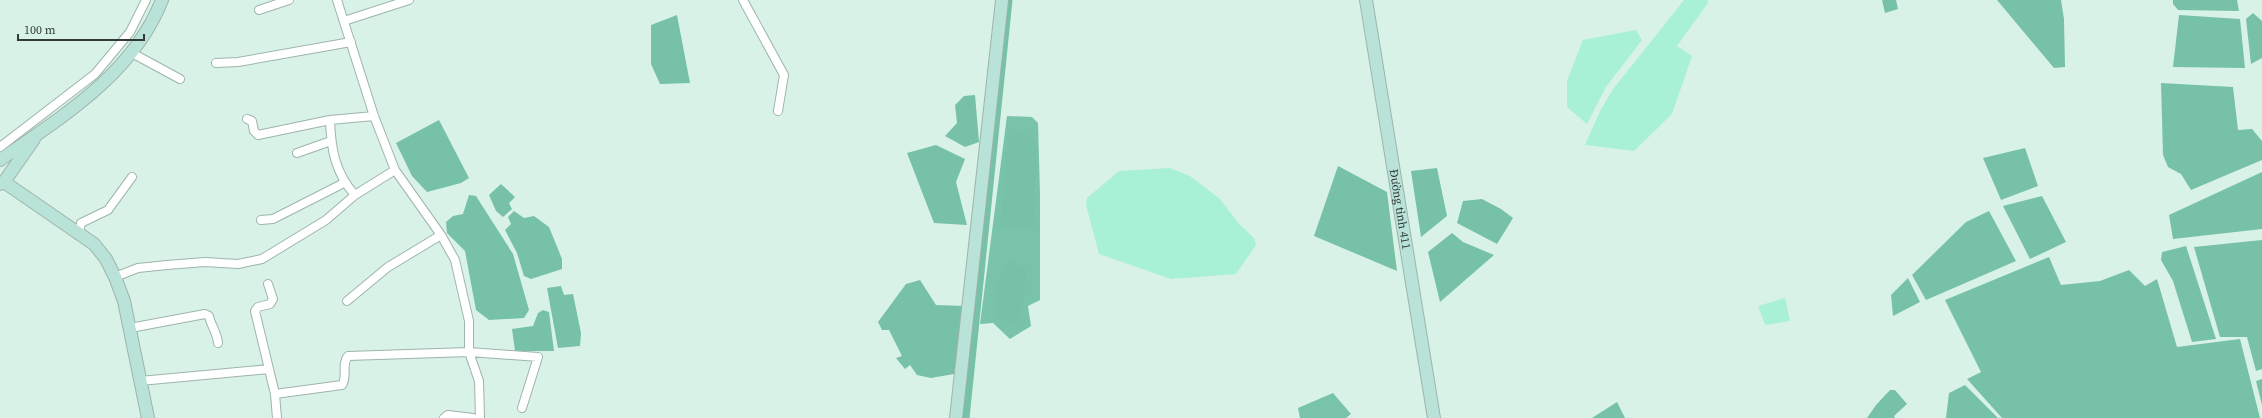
<svg xmlns="http://www.w3.org/2000/svg" width="2262" height="418" viewBox="0 0 2262 418" font-family="'Source Serif 4',serif">
<rect width="100%" height="100%" fill="#d9f2e8"/>
<path fill="#a8f0d6" d="M 1684,0 L 1707,0 L 1708,3 L 1677,46 L 1692,56 L 1672,114 L 1634,151 L 1585,145 L 1601,109 L 1614,88 Z
M 1636,30 L 1642,40 L 1606,87 L 1587,124 L 1567,107 L 1567,81 L 1583,40 Z
M 1170,168 L 1190,176 L 1220,199 L 1238,223 L 1254,238 L 1256,245 L 1236,274 L 1171,279 L 1099,254 L 1086,205 L 1087,198 L 1119,171 Z
M 1785,298 L 1790,321 L 1765,325 L 1758,306 Z"/>
<path fill="#78c3a9" d="M 1007,116 L 1032,117 L 1038,123 L 1040,193 L 1040,300 L 1028,306 L 1031,326 L 1010,339 L 993,323 L 980,324 Z
M 1333,393 L 1351,414 L 1346,418 L 1300,418 L 1298,408 Z"/>
<path fill="#76c1a7" d="M 1882,0 L 1896,0 L 1898,9 L 1885,13 Z
M 1997,0 L 2061,0 L 2064,19 L 2065,67 L 2054,68 Z
M 2173,0 L 2237,0 L 2239,11 L 2178,10 L 2173,4 Z
M 2253,13 L 2262,21 L 2262,58 L 2251,64 L 2246,19 Z
M 677,15 L 690,83 L 660,84 L 651,64 L 651,25 Z
M 2179,15 L 2240,19 L 2245,68 L 2173,67 Z
M 2161,83 L 2233,87 L 2238,130 L 2252,129 L 2262,141 L 2262,160 L 2191,190 L 2181,174 L 2168,167 L 2163,155 Z
M 975,95 L 979,142 L 965,147 L 945,136 L 957,123 L 955,105 L 964,96 Z
M 439,120 L 469,178 L 461,183 L 427,192 L 412,176 L 396,143 Z
M 1026,134 L 1037,142 L 1033,228 L 1001,225 L 1008,135 Z
M 936,145 L 965,159 L 956,182 L 967,225 L 934,223 L 907,153 Z
M 2025,148 L 2038,186 L 2001,200 L 1983,158 Z
M 1338,166 L 1387,192 L 1397,271 L 1314,236 Z
M 1437,168 L 1447,216 L 1421,237 L 1411,171 Z
M 2262,172 L 2262,229 L 2173,239 L 2169,215 Z
M 501,184 L 515,197 L 509,203 L 512,209 L 503,217 L 496,211 L 489,195 Z
M 469,195 L 476,196 L 513,254 L 529,310 L 524,318 L 489,320 L 476,310 L 465,251 L 447,233 L 446,222 L 453,216 L 463,214 Z
M 2042,196 L 2066,242 L 2030,259 L 2003,206 Z
M 1482,199 L 1501,209 L 1513,218 L 1497,244 L 1457,223 L 1463,201 Z
M 514,211 L 524,218 L 534,216 L 549,227 L 562,259 L 562,269 L 531,279 L 524,276 L 517,253 L 505,230 L 511,224 L 508,217 Z
M 1989,211 L 2016,261 L 1926,300 L 1912,275 L 1966,222 Z
M 1452,233 L 1463,242 L 1494,255 L 1440,302 L 1428,252 Z
M 2262,240 L 2262,369 L 2256,371 L 2247,337 L 2220,337 L 2194,247 Z
M 2186,246 L 2216,339 L 2192,342 L 2173,281 L 2161,260 L 2162,252 Z
M 2049,257 L 2061,285 L 2100,281 L 2129,270 L 2145,286 L 2157,279 L 2177,347 L 2240,339 L 2260,418 L 2002,418 L 1967,379 L 1981,372 L 1945,300 Z
M 1013,261 L 1026,271 L 1023,305 L 1018,322 L 1013,325 L 994,316 C 997,297 996,272 1013,261 Z
M 1908,278 L 1920,302 L 1893,316 L 1891,295 Z
M 920,280 L 936,305 L 964,306 L 954,374 L 931,378 L 917,375 L 910,365 L 905,369 L 896,358 L 902,356 L 889,330 L 882,330 L 878,322 L 906,284 Z
M 561,286 L 564,295 L 573,294 L 581,333 L 580,346 L 558,348 L 547,288 Z
M 543,310 L 549,312 L 554,351 L 515,351 L 512,329 L 533,326 L 538,313 Z
M 2262,379 L 2262,405 L 2256,381 Z
M 1965,385 L 1998,418 L 1946,418 L 1949,393 Z
M 1890,390 L 1895,390 L 1907,404 L 1894,416 L 1895,418 L 1867,418 L 1876,405 Z
M 1617,402 L 1625,418 L 1592,418 Z"/>
<g fill="none" stroke-linecap="round" stroke-linejoin="round">
<path stroke="#76c1a7" stroke-width="9" d="M 965,418 L 1008,0"/>
<g stroke="#9db5ab" stroke-width="10">
<path id="street" d="M 337,0 L 374,116 L 395,170 L 441,235 L 455,260 L 469,321 L 469,352 L 479,381 L 480,418
M 743,0 L 784,75 L 778,111
M 259,10 L 289,0
M 344,21 L 409,0
M 132,53 L 180,79
M 216,63 L 238,62 L 351,42
M 247,119 L 252,121 L 254,131 L 258,135 L 330,120 L 374,116
M 330,120 C 331,149 335,173 355,195
M 0,147 L 95,74 L 130,32 L 146,0
M 297,153 L 331,141
M 261,220 L 273,219 L 344,183
M 79,233 L 81,223 L 108,210 L 132,177
M 115,277 L 138,268 L 167,265 L 205,262 L 238,264 L 262,259 L 326,220 L 355,195 L 395,170
M 268,284 L 273,299 L 270,304 L 258,307 L 255,311 L 269,369
M 347,301 L 388,267 L 441,235
M 130,328 L 205,314 L 209,316 C 211,326 217,332 218,343
M 140,381 L 269,369 L 275,394 L 277,418
M 275,394 L 342,385 C 348,377 341,364 348,356 L 469,352 L 538,357 L 522,408
M 444,418 L 448,415 L 473,418"/>
</g>
<g stroke="#9db5ab" stroke-width="14">
<g id="secondary">
<path id="s1" d="M 1366,0 L 1434,418"/>
<path d="M 0,160 C 63,116 133,74 162,0"/>
<path d="M 4,182 L 94,244 L 106,259 L 115,277 L 124,301 L 148,418"/>
<path d="M 0,184 L 4,182 L 34,139"/>
<path d="M 956,418 L 1002,0"/>
</g>
</g>
<use href="#street" stroke="#fff" stroke-width="8"/>
<use href="#secondary" stroke="#b9e2d8" stroke-width="12"/>
</g>
<g text-anchor="middle" dominant-baseline="central" stroke-width="3" stroke-linejoin="round" paint-order="stroke">
<g font-size="12" fill="#303a36" stroke="#d9f2e8">
<text stroke="none"><textPath href="#s1" startOffset="212">Đường tỉnh 411</textPath></text>
</g>
</g>
<path d="M18 34v6h126v-6" fill="none" stroke="#303a36" stroke-width="2"/>
<text x="24" y="34" font-size="12" fill="#303a36" stroke="#d9f2e8" stroke-width="3" paint-order="stroke">100 m</text>
</svg>
